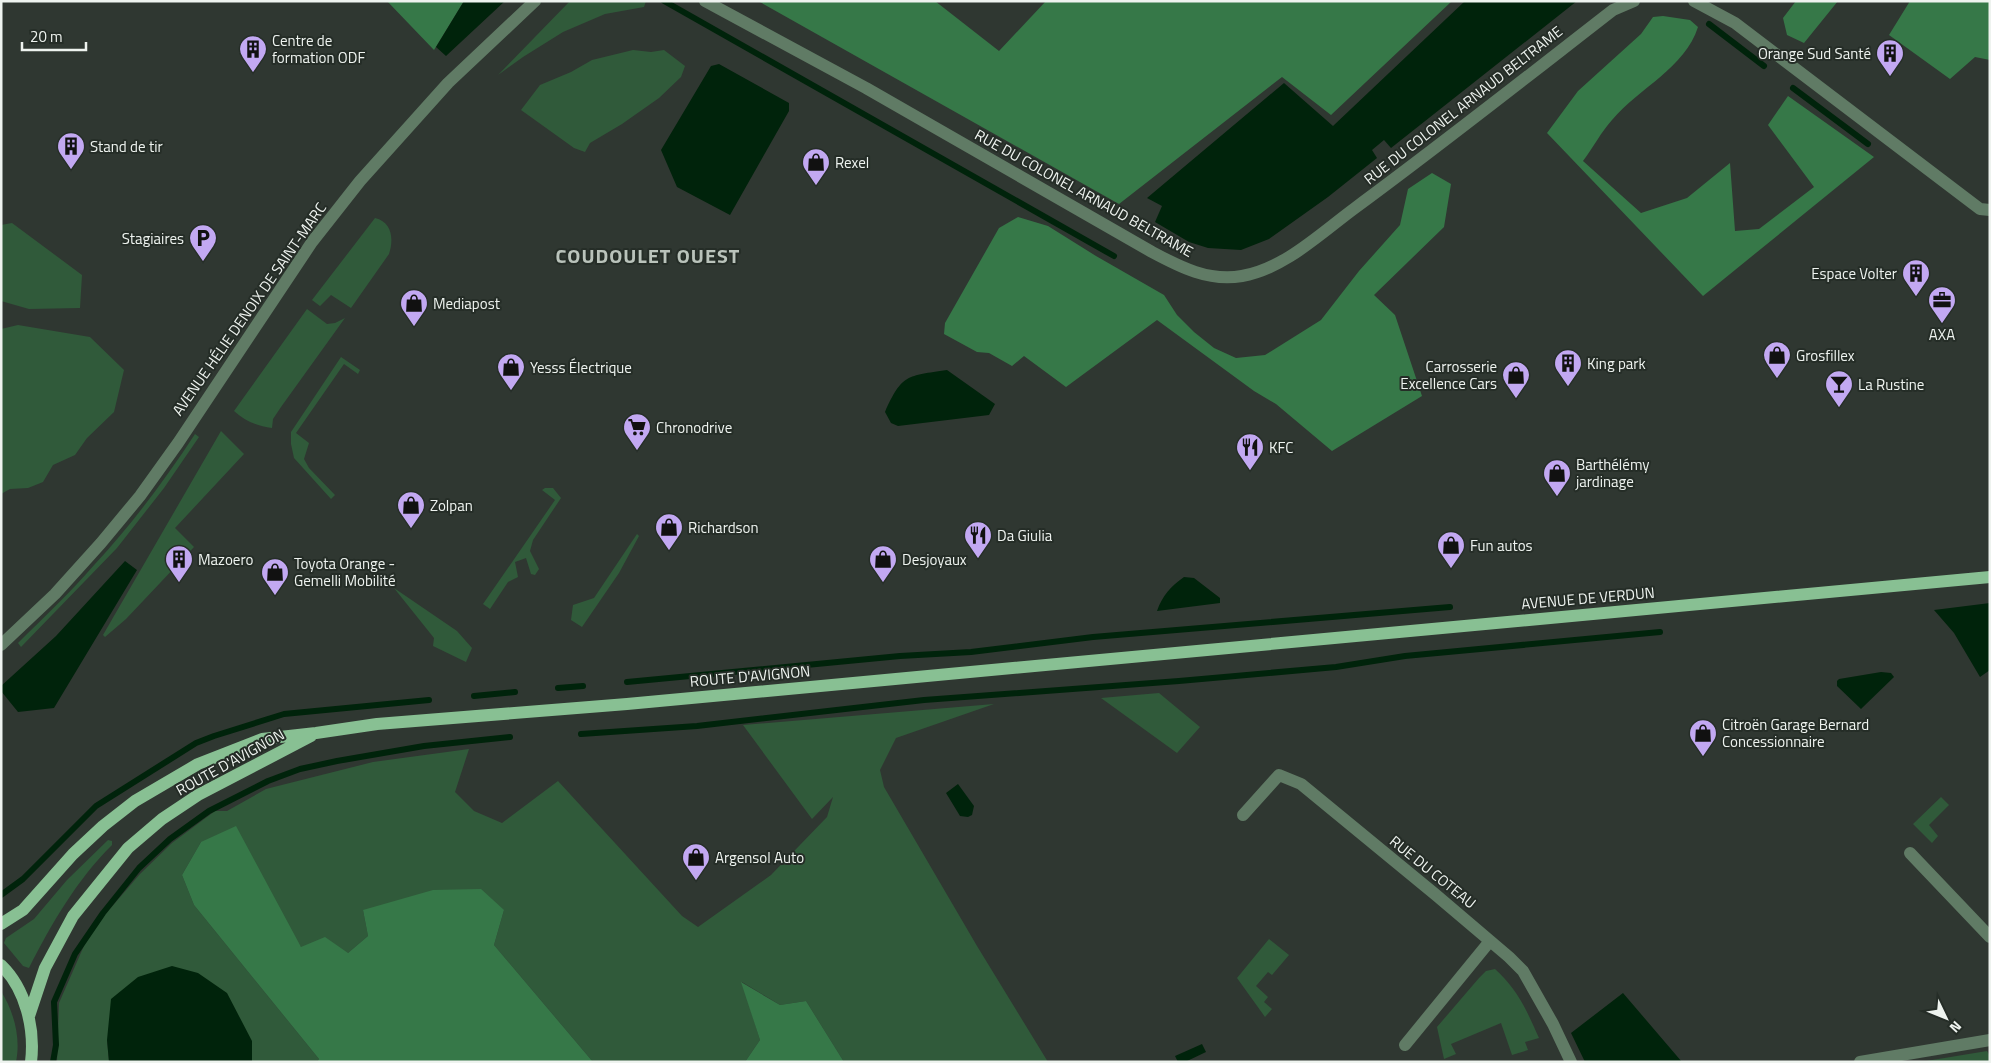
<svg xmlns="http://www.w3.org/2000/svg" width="1991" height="1063" viewBox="0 0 1991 1063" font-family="'Titillium Web',sans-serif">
<rect width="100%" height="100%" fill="#2f3731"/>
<path fill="#305a3a" d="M 570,1 L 646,1 L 644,7 L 605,14 L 563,32 L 523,57 L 498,75 Z
M 633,50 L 651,52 L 664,50 L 685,66 L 681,77 L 659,98 L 622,124 L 590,143 L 585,152 L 574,148 L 521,110 L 540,85 L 571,72 L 592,60 Z
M 375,218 C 392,222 394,239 389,254 L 351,308 L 331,295 L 320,306 L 312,300 Z
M 12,223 L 82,275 L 80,308 L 29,309 L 1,301 L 1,225 Z
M 307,309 L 327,324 L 335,323 L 345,318 L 281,407 L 273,419 L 272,428 C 257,426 245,421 234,411 Z
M 18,325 L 90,337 L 124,370 L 114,412 L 87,438 L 75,455 L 53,465 L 43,482 L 28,488 L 10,489 L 1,494 L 1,329 Z
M 341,357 L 360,370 L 358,374 L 344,364 L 296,433 L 309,443 L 304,459 L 309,468 L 335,495 L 331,499 L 294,458 L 291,444 L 291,432 Z
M 221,431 L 244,454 L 175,528 L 194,547 L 126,619 L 105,637 L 103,635 Z
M 195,434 L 199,437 L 164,488 L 117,548 L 21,647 L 18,643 C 44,617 71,592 95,564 C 132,524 165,480 195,434 Z
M 545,488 L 553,488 L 561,498 L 533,540 L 530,551 L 539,569 L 535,575 L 531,574 L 526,558 L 515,562 L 518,577 L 508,582 L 490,609 L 483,604 L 555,500 L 542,490 Z
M 637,534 L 639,536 L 619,573 L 582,627 L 571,620 L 573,605 L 594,598 Z
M 394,588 L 457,631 L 472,648 L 466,662 L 433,646 L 434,638 Z
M 1159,693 L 1200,727 L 1177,753 L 1101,698 Z
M 994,704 L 896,738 L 880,770 L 884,787 L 977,946 L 1048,1062 L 844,1062 L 806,1001 L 780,1005 L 742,982 L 760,1040 L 745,1062 L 593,1062 L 494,945 L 504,910 L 363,910 L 368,936 L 348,953 L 301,947 L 201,842 L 182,875 L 194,905 L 319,1059 L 317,1062 L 252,1062 L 252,1041 L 107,1040 L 109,1062 L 57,1062 L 59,1003 L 90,932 L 140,874 L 172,843 L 215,811 L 227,811 L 266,789 L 373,762 L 469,749 L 455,792 L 474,811 L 502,823 L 558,781 L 682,916 L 698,927 L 771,875 L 827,817 L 833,797 L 812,819 L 743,725 Z
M 1941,797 L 1949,805 L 1929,825 L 1938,836 L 1932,843 L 1913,824 Z
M 108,840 L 112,841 L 112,845 C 76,881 52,923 29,968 L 23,966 L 4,943 L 6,938 L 34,919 L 67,880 Z
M 1269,939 L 1289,955 L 1272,975 L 1268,972 L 1256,986 L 1268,997 L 1264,1002 L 1272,1009 L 1265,1017 L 1237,978 Z
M 1495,969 C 1518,990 1526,1009 1539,1038 L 1525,1042 L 1528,1050 L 1512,1055 L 1501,1023 L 1451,1044 L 1456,1054 L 1444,1059 L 1437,1027 L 1479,978 L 1486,971 Z
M 1,991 C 14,1012 21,1038 16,1062 L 1,1062 Z
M 1987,1051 L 1990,1056 L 1990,1062 L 1920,1062 Z"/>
<path fill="#367848" d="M 387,1 L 464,1 L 434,50 Z
M 758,1 L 935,1 L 999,51 L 1046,1 L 1452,1 L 1331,115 L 1282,77 L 1119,204 Z
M 1796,1 L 1838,1 L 1804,43 L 1787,35 L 1783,18 Z
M 1910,1 L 1990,1 L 1990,60 L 1975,57 L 1950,79 L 1889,35 Z
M 1663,16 L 1690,20 L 1698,27 C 1685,68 1639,88 1612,120 C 1601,132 1593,148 1583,161 L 1641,213 L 1687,198 L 1730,163 L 1735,231 L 1759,229 L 1814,187 L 1768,125 L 1788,96 L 1874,157 L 1703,296 L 1547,133 L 1578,91 L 1641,34 L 1653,17 Z
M 1432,173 L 1451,184 L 1444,227 L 1374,295 L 1395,315 L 1422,396 L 1332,451 L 1276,404 L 1254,391 L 1157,320 L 1066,387 L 1024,356 L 1012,366 L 989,353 L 977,352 L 944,334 L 945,323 L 999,228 L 1018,217 L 1048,226 L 1096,256 L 1164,295 L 1177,315 L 1194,332 L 1214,348 L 1236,358 L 1265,355 L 1321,320 L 1359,271 L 1400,225 L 1408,189 Z
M 236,826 L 301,947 L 325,937 L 348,953 L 368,936 L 363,910 L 433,890 L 481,889 L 504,910 L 494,945 L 593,1062 L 317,1062 L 319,1059 L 194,905 L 182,875 L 201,842 Z
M 741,982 L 780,1005 L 806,1001 L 844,1062 L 745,1062 L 760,1040 Z"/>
<path fill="#00230b" d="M 464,1 L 505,1 L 446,56 L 436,47 Z
M 1465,1 L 1577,1 L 1391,148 L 1384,140 L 1372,150 L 1377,158 L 1328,197 L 1269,239 L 1241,250 L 1208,248 L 1189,242 L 1155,222 L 1162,206 L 1147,198 L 1284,83 L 1333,126 Z
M 719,64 L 789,103 L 789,111 L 730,215 L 677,187 L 661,150 L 711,66 Z
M 947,370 L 995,404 L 989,415 L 898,426 L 891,423 L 885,412 C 902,374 907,376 947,370 Z
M 125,561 L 137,570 L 54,708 L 18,712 L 1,691 L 1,686 L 56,636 Z
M 1184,577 L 1194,578 L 1220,598 L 1220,603 L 1157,611 C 1162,596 1171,586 1184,577 Z
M 1990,603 L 1990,670 L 1980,677 L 1954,633 L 1934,610 Z
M 1881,672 L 1891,673 L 1894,677 L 1861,709 L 1837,686 L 1837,681 L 1839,679 Z
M 958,784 L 974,806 L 972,815 L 968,817 L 960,816 L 946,793 Z
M 172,966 L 198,973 L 227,993 L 252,1041 L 252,1062 L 109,1062 L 107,1040 L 111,999 L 138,977 Z
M 1623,993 L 1682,1062 L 1585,1062 L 1571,1033 Z
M 1202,1044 L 1206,1052 L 1185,1062 L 1178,1062 L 1175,1056 Z"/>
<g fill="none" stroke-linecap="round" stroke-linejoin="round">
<path stroke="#00230b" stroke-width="6" d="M 664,1 L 1114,256
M 1709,24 L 1764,66
M 1793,88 L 1868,144
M 627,682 L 900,656 L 971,652 L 1093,637 L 1450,607
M 558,688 L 583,686
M 474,696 L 515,692
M 581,734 L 697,726 L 924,700 L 1179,681 L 1336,667 L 1405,656 L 1660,632
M 1,895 L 23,879 L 96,806 L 196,743 L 214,736 L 284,714 L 429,700
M 53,1062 L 56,1045 L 54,1002 L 75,954 L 103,913 L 139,868 L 170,839 L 209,811 L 268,781 L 300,769 L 337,761 L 424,746 L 510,737"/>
<path stroke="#607b65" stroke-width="12" d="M 705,1 L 866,88 L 1152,252 C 1180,267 1209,282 1242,276 C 1284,269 1321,233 1355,208 C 1442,144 1528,76 1613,10 L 1634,1
M 1694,1 L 1735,23 L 1980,209 L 1990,210
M 1243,815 L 1279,775 L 1301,784 L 1436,895 L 1509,957 L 1523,971 L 1553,1024 L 1571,1062
M 1910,853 L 1990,937
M 1405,1045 L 1490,941
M 1860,1062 L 1990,1040"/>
<path stroke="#607b65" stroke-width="12" d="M 1,645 L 55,594 L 101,543 L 140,496 L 178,443 L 312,242 L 360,181 L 448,83 L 535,1"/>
<path stroke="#88c093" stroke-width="12" d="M 1,924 L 23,910 L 73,854 L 103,826 L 135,801 L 198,764 L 262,739 L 316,733 L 377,724 L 627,704 L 1990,577
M 1,965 C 26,989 35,1029 31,1062
M 29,1016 L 45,968 L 73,916 L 128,848 L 162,819 L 198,795 L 311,736"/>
</g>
<defs>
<g id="building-pin" transform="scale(1.4375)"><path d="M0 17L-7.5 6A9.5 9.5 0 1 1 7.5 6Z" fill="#c2a8f2" stroke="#252d27"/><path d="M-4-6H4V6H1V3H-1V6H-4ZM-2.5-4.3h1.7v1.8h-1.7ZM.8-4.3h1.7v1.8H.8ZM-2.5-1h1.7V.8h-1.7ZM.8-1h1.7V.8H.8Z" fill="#111"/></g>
<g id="shop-pin" transform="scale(1.4375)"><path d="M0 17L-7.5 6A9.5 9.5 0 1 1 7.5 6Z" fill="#c2a8f2" stroke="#252d27"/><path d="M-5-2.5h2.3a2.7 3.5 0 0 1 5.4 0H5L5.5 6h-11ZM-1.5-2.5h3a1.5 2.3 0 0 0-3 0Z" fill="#111"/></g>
<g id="parking-pin" transform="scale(1.4375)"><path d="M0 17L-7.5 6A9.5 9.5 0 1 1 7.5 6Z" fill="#c2a8f2" stroke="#252d27"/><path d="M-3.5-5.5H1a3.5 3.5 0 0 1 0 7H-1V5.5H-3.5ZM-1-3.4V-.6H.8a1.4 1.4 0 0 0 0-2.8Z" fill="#111"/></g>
<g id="office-pin" transform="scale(1.4375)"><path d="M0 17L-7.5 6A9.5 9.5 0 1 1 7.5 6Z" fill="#c2a8f2" stroke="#252d27"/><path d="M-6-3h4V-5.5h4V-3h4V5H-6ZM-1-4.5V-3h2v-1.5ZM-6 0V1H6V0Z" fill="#111"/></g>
<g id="bar-pin" transform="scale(1.4375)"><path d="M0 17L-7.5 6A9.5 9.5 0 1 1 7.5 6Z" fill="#c2a8f2" stroke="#252d27"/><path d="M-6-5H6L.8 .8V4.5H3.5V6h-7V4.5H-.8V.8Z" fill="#111"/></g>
<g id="supermarket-pin" transform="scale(1.4375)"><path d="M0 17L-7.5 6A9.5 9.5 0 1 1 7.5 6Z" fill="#c2a8f2" stroke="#252d27"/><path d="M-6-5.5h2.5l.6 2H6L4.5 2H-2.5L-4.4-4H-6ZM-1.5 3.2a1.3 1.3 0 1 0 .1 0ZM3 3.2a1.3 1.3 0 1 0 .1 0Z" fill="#111"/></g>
<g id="restaurant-pin" transform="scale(1.4375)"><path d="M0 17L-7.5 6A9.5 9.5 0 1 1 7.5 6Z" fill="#c2a8f2" stroke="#252d27"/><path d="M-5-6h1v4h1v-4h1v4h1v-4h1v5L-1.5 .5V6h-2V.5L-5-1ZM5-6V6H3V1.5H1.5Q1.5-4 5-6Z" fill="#111"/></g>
</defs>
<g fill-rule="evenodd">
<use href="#building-pin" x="253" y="49"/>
<use href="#building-pin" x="1890" y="53"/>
<use href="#building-pin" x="71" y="146"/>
<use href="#shop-pin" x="816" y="162"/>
<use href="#parking-pin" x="203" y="238"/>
<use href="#building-pin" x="1916" y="273"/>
<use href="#office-pin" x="1942" y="300"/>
<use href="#shop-pin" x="414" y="303"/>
<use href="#shop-pin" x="1777" y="355"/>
<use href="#building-pin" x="1568" y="363"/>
<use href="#shop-pin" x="511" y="367"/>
<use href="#shop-pin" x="1516" y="375"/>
<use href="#bar-pin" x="1839" y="384"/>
<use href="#supermarket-pin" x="637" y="427"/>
<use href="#restaurant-pin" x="1250" y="447"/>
<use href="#shop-pin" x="1557" y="473"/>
<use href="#shop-pin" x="411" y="505"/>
<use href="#shop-pin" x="669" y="527"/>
<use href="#restaurant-pin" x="978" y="535"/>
<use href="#shop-pin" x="1451" y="545"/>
<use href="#building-pin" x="179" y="559"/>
<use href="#shop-pin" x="883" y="559"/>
<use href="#shop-pin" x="275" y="572"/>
<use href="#shop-pin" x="1703" y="733"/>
<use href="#shop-pin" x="696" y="857"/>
</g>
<g text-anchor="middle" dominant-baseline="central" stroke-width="4" stroke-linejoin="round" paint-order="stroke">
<g font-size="15" fill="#eef3ef" stroke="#252d27" text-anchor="start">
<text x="272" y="40">Centre de<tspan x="272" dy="17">formation ODF</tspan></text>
<text x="1871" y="53" text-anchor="end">Orange Sud Santé</text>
<text x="90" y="146">Stand de tir</text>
<text x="835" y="162">Rexel</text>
<text x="184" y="238" text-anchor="end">Stagiaires</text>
<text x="1897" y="273" text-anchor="end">Espace Volter</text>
<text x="433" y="303">Mediapost</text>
<text x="1942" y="334" text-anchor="middle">AXA</text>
<text x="1796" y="355">Grosfillex</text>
<text x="1587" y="363">King park</text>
<text x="1497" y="366" text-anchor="end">Carrosserie<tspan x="1497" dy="17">Excellence Cars</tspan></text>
<text x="530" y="367">Yesss Électrique</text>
<text x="1858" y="384">La Rustine</text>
<text x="656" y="427">Chronodrive</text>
<text x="1269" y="447">KFC</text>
<text x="1576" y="464">Barthélémy<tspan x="1576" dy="17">jardinage</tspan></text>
<text x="430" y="505">Zolpan</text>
<text x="688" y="527">Richardson</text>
<text x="997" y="535">Da Giulia</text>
<text x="1470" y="545">Fun autos</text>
<text x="198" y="559">Mazoero</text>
<text x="902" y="559">Desjoyaux</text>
<text x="294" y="563">Toyota Orange -<tspan x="294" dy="17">Gemelli Mobilité</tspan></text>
<text x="1722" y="724">Citroën Garage Bernard<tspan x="1722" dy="17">Concessionnaire</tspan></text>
<text x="715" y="857">Argensol Auto</text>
</g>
<g font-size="15" fill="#eef3ef" stroke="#252d27">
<text transform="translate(1463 105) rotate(-38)">RUE DU COLONEL ARNAUD BELTRAME</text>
<text transform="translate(1084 193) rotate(29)">RUE DU COLONEL ARNAUD BELTRAME</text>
<text transform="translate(249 309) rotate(-55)">AVENUE HÉLIE DENOIX DE SAINT-MARC</text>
<text transform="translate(1588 598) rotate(-5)">AVENUE DE VERDUN</text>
<text transform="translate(750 676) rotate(-5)">ROUTE D'AVIGNON</text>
<text transform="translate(230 762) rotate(-29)">ROUTE D'AVIGNON</text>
<text transform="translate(1433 872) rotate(39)">RUE DU COTEAU</text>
</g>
<g font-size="20" font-weight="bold" letter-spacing="1" fill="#bac3bb" stroke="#252d27">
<text x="648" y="255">COUDOULET OUEST</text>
</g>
</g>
<rect width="1991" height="1063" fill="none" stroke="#eef3ef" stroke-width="5"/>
<g transform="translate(1946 1018) rotate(133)" stroke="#252d27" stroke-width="4" paint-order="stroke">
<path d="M0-4L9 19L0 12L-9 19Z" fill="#eef3ef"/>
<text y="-8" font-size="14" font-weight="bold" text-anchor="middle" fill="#eef3ef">N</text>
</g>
<path d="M22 42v8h64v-8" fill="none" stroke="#eef3ef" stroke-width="2.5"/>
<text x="30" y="42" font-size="15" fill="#eef3ef" stroke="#252d27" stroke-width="4" paint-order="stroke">20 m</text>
</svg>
